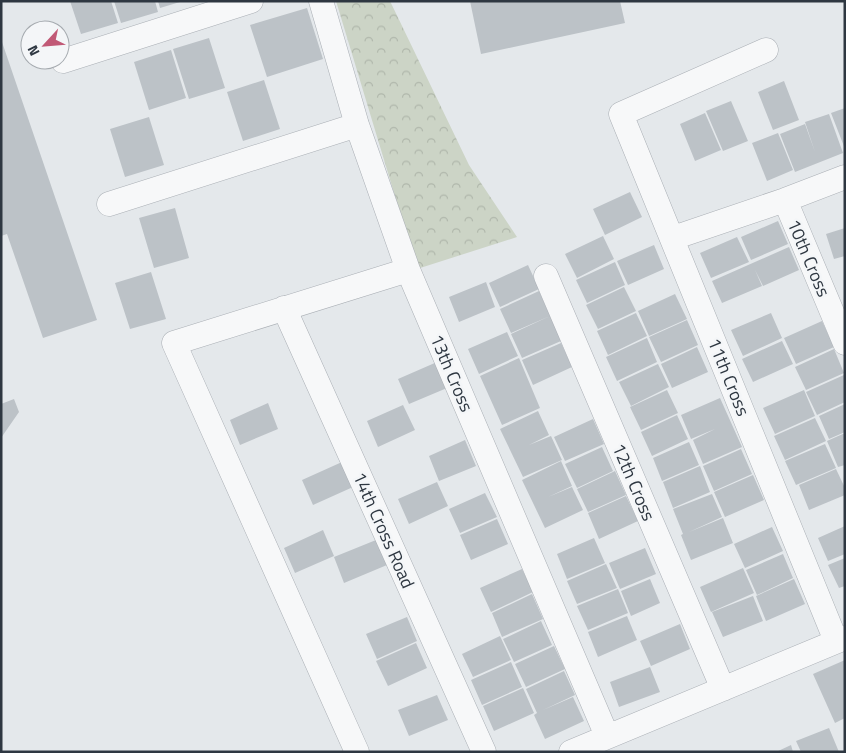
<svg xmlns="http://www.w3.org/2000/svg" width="846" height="753" viewBox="0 0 846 753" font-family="'Titillium Web',sans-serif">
<defs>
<pattern id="park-crowns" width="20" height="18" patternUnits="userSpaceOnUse" patternTransform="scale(1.25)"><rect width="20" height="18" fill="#ccd4c6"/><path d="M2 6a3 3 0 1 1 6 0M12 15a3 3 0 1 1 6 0" fill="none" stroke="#b0b7ab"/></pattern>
</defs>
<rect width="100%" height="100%" fill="#e4e8eb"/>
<path fill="url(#park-crowns)" d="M 336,1 L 390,1 L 469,165 L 517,237 L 417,269 Z"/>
<path fill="#bcc2c7" d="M 70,1 L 111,1 L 118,23 L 81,34 Z
M 114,1 L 155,1 L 158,12 L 121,23 Z
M 158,1 L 180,1 L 180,2 L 160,8 Z
M 470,1 L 620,1 L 625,23 L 481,54 Z
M 307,8 L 323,59 L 267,77 L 250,25 Z
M 209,38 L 225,88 L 189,99 L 173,49 Z
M 2,42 L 97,320 L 43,338 L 7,234 L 1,236 Z
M 171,50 L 186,98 L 149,110 L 134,62 Z
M 264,80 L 280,129 L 243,141 L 227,92 Z
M 784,81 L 799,120 L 773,130 L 758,92 Z
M 731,101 L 748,141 L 723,151 L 706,111 Z
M 845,108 L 845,149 L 831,113 Z
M 705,113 L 721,150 L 695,161 L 680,124 Z
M 829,114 L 843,153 L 795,172 L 780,134 L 805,124 L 815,152 L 805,122 Z
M 149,117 L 164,165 L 125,177 L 110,129 Z
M 778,133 L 793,170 L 767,181 L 752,143 Z
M 630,192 L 642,217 L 605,235 L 593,209 Z
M 175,208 L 189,258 L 154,268 L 139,218 Z
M 778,221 L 788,244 L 751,260 L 741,237 Z
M 845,228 L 845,256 L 834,259 L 826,234 Z
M 603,236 L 614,259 L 577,278 L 565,254 Z
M 737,237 L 749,262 L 711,278 L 700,253 Z
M 654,245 L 664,269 L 628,285 L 617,261 Z
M 789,247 L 799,270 L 763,286 L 755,270 L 762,286 L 722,303 L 712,281 Z
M 615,262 L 625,285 L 587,303 L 576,280 Z
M 528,265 L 539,289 L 500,307 L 489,283 Z
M 151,272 L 166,319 L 130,329 L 115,283 Z
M 486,282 L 495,307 L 459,322 L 449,297 Z
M 624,287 L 636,311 L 598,329 L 586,305 Z
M 539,291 L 550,316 L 511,333 L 500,309 Z
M 675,294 L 687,319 L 649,336 L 638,311 Z
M 636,313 L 647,336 L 608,355 L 597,331 Z
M 771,313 L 782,338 L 743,356 L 731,330 Z
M 550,316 L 561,341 L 522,358 L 511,334 Z
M 687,320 L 698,345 L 661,362 L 649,337 Z
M 822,321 L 834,347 L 796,364 L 784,338 Z
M 507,332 L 518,356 L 479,374 L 468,349 Z
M 647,338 L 657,362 L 617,381 L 606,357 Z
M 782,341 L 793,364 L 753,382 L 742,359 Z
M 561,343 L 572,367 L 533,385 L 522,360 Z
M 697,347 L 708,372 L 672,388 L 661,364 Z
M 834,349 L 844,373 L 806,390 L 795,367 Z
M 519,358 L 540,408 L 502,425 L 480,376 Z
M 437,362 L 447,388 L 409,404 L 398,379 Z
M 658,364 L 669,387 L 631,406 L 619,382 Z
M 844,375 L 845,402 L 817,415 L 806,392 Z
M 667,390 L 678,413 L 641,430 L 630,407 Z
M 804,390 L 815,416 L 775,434 L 763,408 Z
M 720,398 L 742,447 L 703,464 L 693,440 L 715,429 L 691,439 L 681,415 Z
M 14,399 L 19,412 L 1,438 L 1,404 Z
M 268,403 L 278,429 L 240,445 L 230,420 Z
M 845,404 L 845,432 L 829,439 L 819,416 Z
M 403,405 L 415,430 L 378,447 L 367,421 Z
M 538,411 L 549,435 L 529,445 L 551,436 L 562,460 L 523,477 L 500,429 Z
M 677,415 L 688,439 L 652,456 L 641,432 Z
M 815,418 L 826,441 L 785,460 L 774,436 Z
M 593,419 L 604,444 L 565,461 L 554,437 Z
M 845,433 L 845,465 L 838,467 L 827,441 Z
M 465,440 L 476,466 L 439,481 L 429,456 Z
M 689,442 L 699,465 L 662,481 L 653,458 Z
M 825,444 L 836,468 L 796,485 L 785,461 Z
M 602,447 L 613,471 L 577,488 L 565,464 Z
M 741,449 L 752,474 L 714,491 L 703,466 Z
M 561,461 L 572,486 L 548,497 L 572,487 L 583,510 L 545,528 L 522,480 Z
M 342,462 L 353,487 L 313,505 L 302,480 Z
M 700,466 L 710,492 L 673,508 L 663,482 Z
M 836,469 L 845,488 L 845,495 L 809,510 L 799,485 Z
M 615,471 L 626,495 L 588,512 L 577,489 Z
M 753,475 L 764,500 L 725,517 L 714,492 Z
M 437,482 L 448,506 L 409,524 L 398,499 Z
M 485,493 L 497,517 L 460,533 L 449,509 Z
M 712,494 L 722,517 L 689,532 L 723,518 L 733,543 L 691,560 L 681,535 L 683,534 L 673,509 Z
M 626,496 L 638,521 L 599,539 L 588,513 Z
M 497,519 L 508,544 L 471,560 L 460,535 Z
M 845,526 L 845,554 L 828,561 L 818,538 Z
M 772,527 L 783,551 L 745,568 L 734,544 Z
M 323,530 L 334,556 L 295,573 L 284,548 Z
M 594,538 L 605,563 L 567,579 L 557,554 Z
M 376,540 L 387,565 L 344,583 L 334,557 Z
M 645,548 L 656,574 L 620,589 L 609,563 Z
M 783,554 L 793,578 L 757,595 L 746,570 Z
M 845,558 L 845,586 L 839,588 L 828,565 Z
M 606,564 L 617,588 L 577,604 L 567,581 Z
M 743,568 L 754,593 L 711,612 L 700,587 Z
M 522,569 L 533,592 L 491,612 L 480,588 Z
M 650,579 L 660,603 L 631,616 L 621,591 Z
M 794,579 L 805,604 L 766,621 L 756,596 Z
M 618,589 L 628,613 L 588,630 L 577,606 Z
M 532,594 L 543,619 L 502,637 L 492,613 Z
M 753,596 L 763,621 L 723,637 L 712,612 Z
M 627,616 L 637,640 L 598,657 L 588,632 Z
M 407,617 L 417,641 L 377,659 L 366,634 Z
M 541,621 L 552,645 L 514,662 L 503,639 Z
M 680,624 L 690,649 L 651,666 L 640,641 Z
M 500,636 L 511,660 L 473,677 L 462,654 Z
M 416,643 L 427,668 L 388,686 L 376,661 Z
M 554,646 L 565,669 L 526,687 L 515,664 Z
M 845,660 L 845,718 L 835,723 L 813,674 Z
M 511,662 L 522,687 L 482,705 L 471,680 Z
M 650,667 L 660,692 L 619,707 L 610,682 Z
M 564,671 L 575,695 L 543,710 L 573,697 L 584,721 L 545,739 L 534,715 L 537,713 L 526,689 Z
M 523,688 L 534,713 L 494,731 L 483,706 Z
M 437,695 L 448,720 L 409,736 L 398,710 Z
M 829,728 L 839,752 L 801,752 L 796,741 Z
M 791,745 L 793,752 L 776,752 Z"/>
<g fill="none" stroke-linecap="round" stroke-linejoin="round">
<g stroke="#aaafb5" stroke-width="25">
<path id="street" d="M 321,1 L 357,125 L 408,270 L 607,736
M 766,50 L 621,114 L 836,641
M 63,61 L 251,1
M 785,200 L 845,343
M 109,204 L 357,125
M 673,238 L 785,200 L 845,177
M 546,276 L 723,689
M 284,308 L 484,752
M 357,752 L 174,343 L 408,270
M 571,752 L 845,638"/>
</g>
<use href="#street" stroke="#f7f8f9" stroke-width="24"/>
</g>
<g text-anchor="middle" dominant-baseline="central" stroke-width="5" stroke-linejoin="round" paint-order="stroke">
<g font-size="18" fill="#2e3741" stroke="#f4f6f8">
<text transform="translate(809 258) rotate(67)">10th Cross</text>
<text transform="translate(452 373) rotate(67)">13th Cross</text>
<text transform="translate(729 377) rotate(68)">11th Cross</text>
<text transform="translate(634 482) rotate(67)">12th Cross</text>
<text transform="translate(384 530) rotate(66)">14th Cross Road</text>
</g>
</g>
<rect width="846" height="753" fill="none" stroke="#2e3741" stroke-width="5"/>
<g transform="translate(45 45) rotate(244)"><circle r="24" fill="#f4f6f8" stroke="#a5aaaf"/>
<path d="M0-4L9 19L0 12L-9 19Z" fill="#c15976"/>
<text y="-8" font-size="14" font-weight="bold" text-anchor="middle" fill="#2e3741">N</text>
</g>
</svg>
